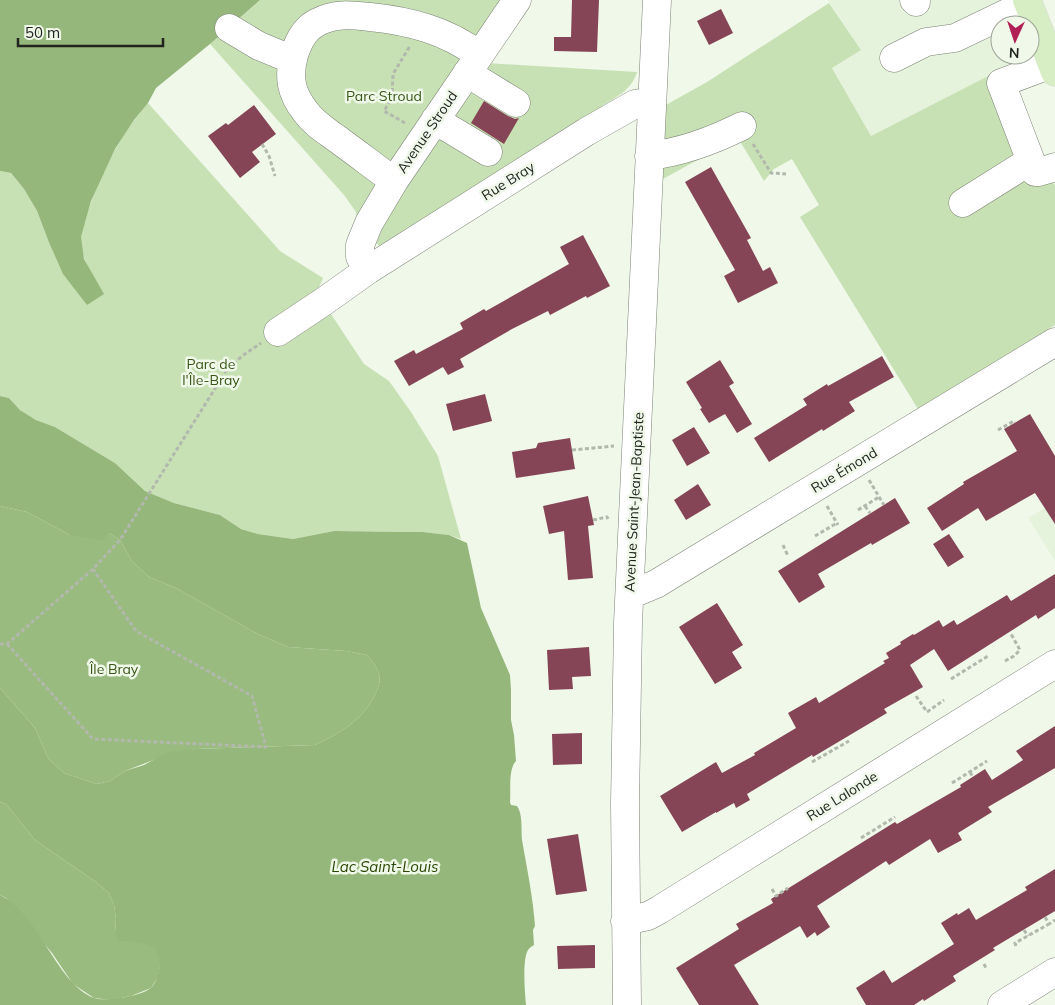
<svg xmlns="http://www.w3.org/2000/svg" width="1055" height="1005" viewBox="0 0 1055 1005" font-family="Mulish,sans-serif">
<rect width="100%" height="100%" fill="#f0f8ea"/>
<path fill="#e5f2dc" d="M 828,0 L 1007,0 L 1017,25 L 1000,25 L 1000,55 L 1029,55 L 871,136 L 832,67 L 861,50 Z
M 1055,502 L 1055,561 L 1028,518 Z"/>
<path fill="#c8e1b4" d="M 260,0 L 507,0 L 486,63 L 637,72 C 632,90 616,97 602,106 L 603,109 L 381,248 L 357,222 L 356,212 L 344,195 L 210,44 Z
M 829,3 L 861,50 L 832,68 L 871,136 L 1029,55 L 1032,71 L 1014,79 L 1055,186 L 1055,325 L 918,409 L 800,217 L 819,205 L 792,159 L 774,169 L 764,181 L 738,138 L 661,180 L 664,106 L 707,82 Z
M 148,103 L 280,251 L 323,278 L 317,292 L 323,302 L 364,364 L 389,381 L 411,412 L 438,456 L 461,539 L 449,535 L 423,532 L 374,531 L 334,531 L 293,539 L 258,534 L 241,529 L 220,515 L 174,503 L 145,491 L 115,463 L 55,427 L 36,420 L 20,410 L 9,398 L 0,396 L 0,171 L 11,173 L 24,189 L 37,211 L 48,240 L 103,294 C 94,276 79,258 81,237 C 81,231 85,224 86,218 C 98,177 120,135 148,103 Z"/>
<path fill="#9abb7f" d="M 0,506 L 27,512 L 70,535 L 109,533 L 120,540 L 132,561 L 149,577 L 176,588 L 258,634 L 288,647 L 346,651 L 367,655 C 371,660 376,666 378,671 C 382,681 378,688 374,697 C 361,721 339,734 315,745 L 196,749 L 156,759 L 125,771 L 110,781 L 97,784 L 64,773 L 48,758 L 35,728 L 0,688 Z
M 0,802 L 6,804 L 35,840 L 96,882 L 109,893 L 114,905 L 116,919 L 115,933 L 135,941 L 147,943 L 157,950 L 161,960 L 158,977 L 151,988 L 131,996 L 111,1000 L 94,998 L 73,984 L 52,953 L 6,898 L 0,895 Z"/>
<path fill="#96b77b" d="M 0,0 L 260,0 L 210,44 L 156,88 L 148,103 L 134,120 L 115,149 L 91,201 L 81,237 L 84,259 L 104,294 L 87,305 L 63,274 L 48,240 L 37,211 L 24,189 L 11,173 L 0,171 Z
M 0,396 L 9,398 L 20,410 L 36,420 L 55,427 L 115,463 L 145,491 L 174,503 L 220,515 L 241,529 L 258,534 L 293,539 L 334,531 L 423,532 L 449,535 L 467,543 L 481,608 L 510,675 L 511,690 L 511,720 L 514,735 L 516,761 C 508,769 511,791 510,802 L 511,805 L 517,806 C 523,814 521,830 522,840 C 527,869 533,897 535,926 L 533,930 L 534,945 C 531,947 529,948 528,950 C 522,960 525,993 526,1005 L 0,1005 L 0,895 C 40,915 56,983 94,998 C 106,1002 143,996 152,987 C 156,982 158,976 159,970 C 165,942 139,942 119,941 L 115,933 L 116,919 L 114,905 L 109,893 L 96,882 L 35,840 L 6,804 L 0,802 L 0,688 L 35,728 L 48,758 L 64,773 L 97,784 L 110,781 L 125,771 L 144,765 L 168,752 L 196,749 L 315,745 C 339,734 361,721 374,697 C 378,688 382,681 378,671 C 376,666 371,660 367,655 L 346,651 L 288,647 L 258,634 L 176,588 L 149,577 L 132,561 L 120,540 L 109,533 L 103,540 L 70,535 L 27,512 L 0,506 Z"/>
<path fill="#864556" d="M 572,0 L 599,0 L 597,52 L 554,51 L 554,37 L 571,37 Z
M 721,9 L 733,33 L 709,45 L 697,21 Z
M 484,101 L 508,116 L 515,119 L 519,118 L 504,144 L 471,123 Z
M 254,105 L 276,134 L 252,152 L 260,162 L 240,178 L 208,136 L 226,123 L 228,125 Z
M 711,167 L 751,238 L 747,240 L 763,271 L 770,267 L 778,283 L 738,303 L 724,276 L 735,270 L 685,182 Z
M 583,235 L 610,286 L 587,298 L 586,296 L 550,315 L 548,311 L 512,329 L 460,359 L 464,367 L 448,375 L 443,367 L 409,386 L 394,361 L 414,350 L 416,354 L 463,329 L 460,323 L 484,309 L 486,311 L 569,264 L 560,247 Z
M 882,356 L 894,377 L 849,402 L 855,411 L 823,431 L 822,429 L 769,462 L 754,438 L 807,405 L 803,399 L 827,384 L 828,386 Z
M 720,360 L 734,383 L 729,386 L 752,424 L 737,433 L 725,414 L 709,423 L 700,409 L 702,408 L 686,382 Z
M 485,394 L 492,421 L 453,431 L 446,404 Z
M 1030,414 L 1055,456 L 1055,524 L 1035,493 L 986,521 L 978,508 L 942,531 L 927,508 L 964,484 L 963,482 L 1017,451 L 1004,429 Z
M 694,427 L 710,453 L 687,466 L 672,440 Z
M 570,438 L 575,469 L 516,478 L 512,452 L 536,448 L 538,443 Z
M 698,484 L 711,505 L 686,520 L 674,500 Z
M 588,496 L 594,525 L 588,526 L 593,578 L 568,580 L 564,531 L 549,534 L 543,506 Z
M 895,498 L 910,523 L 872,545 L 871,543 L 818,574 L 825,587 L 799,603 L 778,571 Z
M 949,534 L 964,557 L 948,567 L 933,544 Z
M 1055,574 L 1055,608 L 1038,619 L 1036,615 L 948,671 L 934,649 L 910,665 L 923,687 L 884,709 L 887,713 L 813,757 L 812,755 L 747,794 L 750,800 L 736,808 L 734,803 L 716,813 L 716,812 L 682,832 L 660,796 L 716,762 L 722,773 L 755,755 L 754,753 L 796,728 L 788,713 L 816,697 L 819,703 L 885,663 L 883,661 L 889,658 L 886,653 L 901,644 L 900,642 L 913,634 L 914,635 L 939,620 L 943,627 L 954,620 L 957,625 L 1007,595 L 1011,601 Z
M 717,603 L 743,645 L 732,652 L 742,668 L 715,684 L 679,627 Z
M 589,647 L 591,676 L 572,677 L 573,689 L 549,690 L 547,650 Z
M 1055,726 L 1055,768 L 988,807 L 992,812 L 958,833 L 962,840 L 938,853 L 930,839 L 889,865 L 886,861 L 817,906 L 830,927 L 817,936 L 815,932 L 807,938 L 800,926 L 734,965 L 759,1005 L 699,1005 L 676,968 L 739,929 L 736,924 L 773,903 L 771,899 L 895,822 L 897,824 L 961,787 L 960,785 L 985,769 L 992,780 L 1023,760 L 1016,751 Z
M 582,733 L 582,764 L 553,765 L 552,734 Z
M 578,834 L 587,891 L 556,895 L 547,839 Z
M 1055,869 L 1055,911 L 993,948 L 995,950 L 953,976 L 956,981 L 924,1001 L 923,999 L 914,1005 L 866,1005 L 856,988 L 884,970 L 892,983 L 954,944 L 941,923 L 957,913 L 958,915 L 969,908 L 976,920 L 1027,890 L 1025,887 Z
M 595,945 L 595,968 L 558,969 L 557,946 Z"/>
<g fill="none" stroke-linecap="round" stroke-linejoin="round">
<g stroke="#7b8275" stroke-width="29">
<path id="minor" d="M 914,0 L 916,2
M 229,28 L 259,46 L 293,60
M 894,58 L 926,42 L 955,38 L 1028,3
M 1052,64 L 1001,83 L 1035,172 L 1039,172 L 1055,167
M 467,73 L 516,103
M 435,120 L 488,152
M 649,156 C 683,152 712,141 742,126
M 394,181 C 376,168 358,154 340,141 C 328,132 314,124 305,111 C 291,93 288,77 294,55 C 298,42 305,28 318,22 C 335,13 351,15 370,17 C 409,21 446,30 479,55
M 963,203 L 1030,161
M 368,270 L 360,257 L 360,245 L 369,223 L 394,181 L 517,0
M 278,332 L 323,302 L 368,270 L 586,132 L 635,104 L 652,101
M 630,591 L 639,591 L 656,584 L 1055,342
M 625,921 L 648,916 L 659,910 L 1055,664
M 627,1005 L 625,804 L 628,623 L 657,0
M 1002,1005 L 1055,972"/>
</g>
<g stroke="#d7d7d6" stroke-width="29">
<path id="major" d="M 1027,0 L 1055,72"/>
</g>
<path stroke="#b1b8ac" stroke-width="3" stroke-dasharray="4 2.5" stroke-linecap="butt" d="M 405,123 L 384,111 L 392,98 L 393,74 L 410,46
M 262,144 L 269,156 L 275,176
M 753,144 L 771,173 L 786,174
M 998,430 L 1014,421 L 1015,422
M 572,450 L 614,446
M 869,480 L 884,505
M 827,506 L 838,525
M 865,506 L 870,513
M 858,510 L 879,497
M 593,520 L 607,517 L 608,519
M 815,536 L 837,523
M 783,545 L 788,556
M 0,644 L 7,644 L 93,569 L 120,540 L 226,371 L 242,356 L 261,343
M 7,644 L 93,739 L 266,747 L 252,696 L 136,631 L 93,569
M 1005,661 L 1014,656 L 1020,650 L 1011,634
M 951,679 L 988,656
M 916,696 L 927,712 L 944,700
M 812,762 L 849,741
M 970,772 L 973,777
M 952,783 L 987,761
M 861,838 L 895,817
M 772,889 L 776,896 L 788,888
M 1045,917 L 1049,924 L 1055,920
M 1024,930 L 1028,936
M 1016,946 L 1015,943 L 1049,924
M 984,964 L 986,968"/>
<use href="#minor" stroke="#fff" stroke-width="28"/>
<use href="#major" stroke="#d7eec4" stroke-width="28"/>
</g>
<g text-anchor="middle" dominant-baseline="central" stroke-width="5" stroke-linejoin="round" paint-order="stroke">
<g font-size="14" fill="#385617" stroke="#f0f8ea">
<text x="384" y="96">Parc Stroud</text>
<text x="211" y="364">Parc de<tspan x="211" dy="16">l'Île-Bray</tspan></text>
<text x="114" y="669">Île Bray</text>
</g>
<g font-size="14" fill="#20231e" stroke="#f0f8ea">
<text transform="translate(427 132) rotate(-56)">Avenue Stroud</text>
<text transform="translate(508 181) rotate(-32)">Rue Bray</text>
<text transform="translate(844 470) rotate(-31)">Rue Émond</text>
<text transform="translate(634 502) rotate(-87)">Avenue Saint-Jean-Baptiste</text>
<text transform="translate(842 796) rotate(-32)">Rue Lalonde</text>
</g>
<g font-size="15" font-style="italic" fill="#294603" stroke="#f0f8ea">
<text x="385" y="866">Lac Saint-Louis</text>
</g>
</g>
<g transform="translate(1015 40) rotate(183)"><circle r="24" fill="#f0f8ea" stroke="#9da398"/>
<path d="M0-4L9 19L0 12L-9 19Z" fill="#b02057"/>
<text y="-8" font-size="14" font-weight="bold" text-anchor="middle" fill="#20231e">N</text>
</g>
<path d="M18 38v8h145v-8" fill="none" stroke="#20231e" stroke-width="2.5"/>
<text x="25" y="38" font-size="15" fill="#20231e" stroke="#f0f8ea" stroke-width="4" paint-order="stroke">50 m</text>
</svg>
